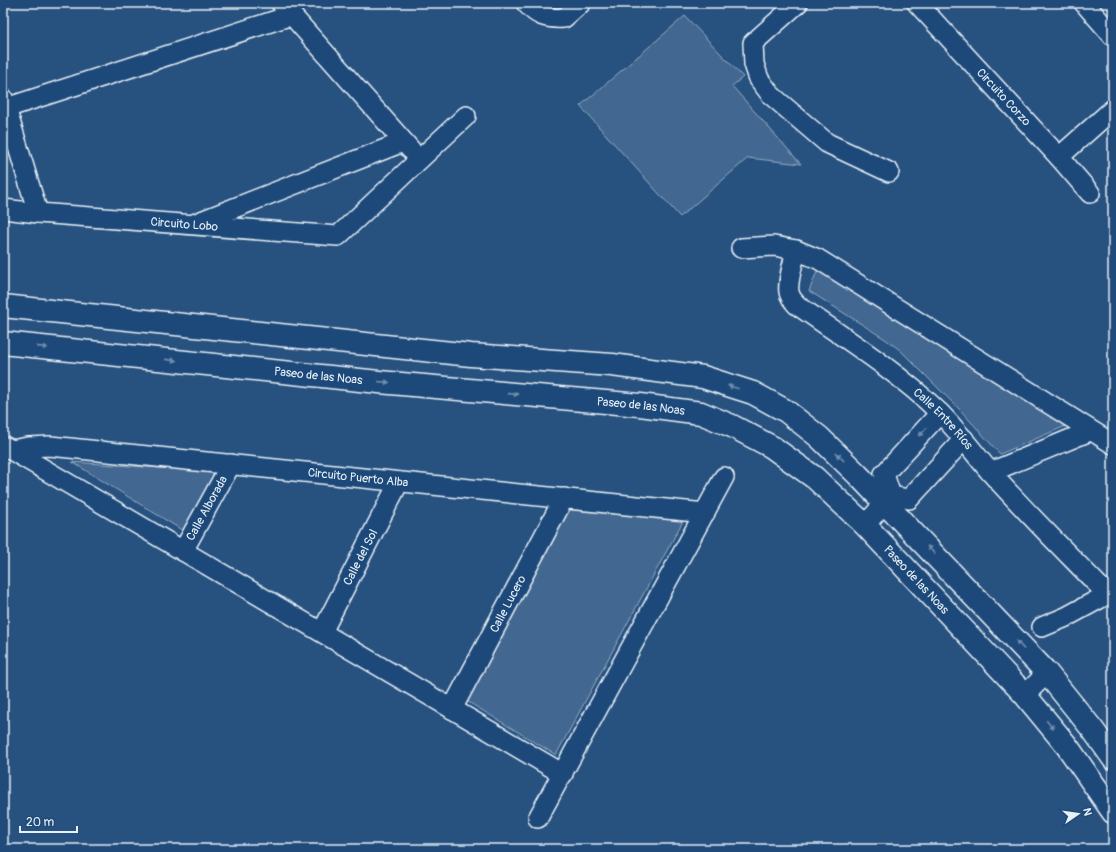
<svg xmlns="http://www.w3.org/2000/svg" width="1116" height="852" viewBox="0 0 1116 852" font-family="Pangolin,sans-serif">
<rect width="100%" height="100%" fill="#27517f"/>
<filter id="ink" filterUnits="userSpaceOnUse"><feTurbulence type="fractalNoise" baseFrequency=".025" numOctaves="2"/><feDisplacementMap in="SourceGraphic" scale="8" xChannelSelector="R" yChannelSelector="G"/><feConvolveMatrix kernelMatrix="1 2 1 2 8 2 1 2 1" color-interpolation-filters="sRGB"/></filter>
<g filter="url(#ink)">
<path fill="#436891" stroke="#96acc4" d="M 685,16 L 743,77 L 732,86 L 801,164 L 748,158 L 680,217 L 580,106 Z
M 818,269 L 1068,425 L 1000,454 L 962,412 L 900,350 L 885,339 L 809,291 Z
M 72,462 L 217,472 L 185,532 Z
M 570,508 L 683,521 L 556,755 L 465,700 Z"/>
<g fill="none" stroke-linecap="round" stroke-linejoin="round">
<g stroke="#e8f1f8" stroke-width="22">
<g id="minor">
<path d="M 281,3 L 411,150"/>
<path d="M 526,3 C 537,16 546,19 564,18 L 581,3"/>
<path d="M 798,3 L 753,43 L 754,64 L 759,79 L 771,95 L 827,143 L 889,172"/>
<path id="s1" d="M 917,3 L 1059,157 L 1090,193"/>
<path d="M 1084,3 L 1113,36"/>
<path d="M 3,98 L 38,213"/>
<path d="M 6,108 L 292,15"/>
<path d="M 1059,157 L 1113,109"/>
<path id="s2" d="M 3,209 L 38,213 L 338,236 L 466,116"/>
<path d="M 196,223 L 403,142"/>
<path d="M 741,248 L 774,246 L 796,250 L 818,259 L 1113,444"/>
<path id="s3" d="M 796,250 C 794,261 787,281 789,292 C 790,297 793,301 797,305 C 846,339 897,371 940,413 C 959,432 974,453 991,473 C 1025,511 1062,548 1098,585 L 1104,590 L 1113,592"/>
<path d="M 6,447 L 563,774"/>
<path id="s4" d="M 11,450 L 28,447 L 50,446 L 705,513"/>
<path d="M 991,472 L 1090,431"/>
<path d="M 891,496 L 884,474 L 940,413"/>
<path d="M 891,496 L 909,499 L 964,439"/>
<path d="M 865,525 L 891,496"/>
<path id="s5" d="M 183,551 L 231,464"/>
<path d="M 1042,627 L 1066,617 L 1112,592"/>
<path id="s6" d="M 322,632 L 399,482"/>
<path d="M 1025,695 L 1047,673"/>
<path id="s7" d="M 452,709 L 564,498"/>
<path d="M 538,818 L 724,477"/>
</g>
</g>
<g stroke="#e8f1f8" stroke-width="25">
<g id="tertiary">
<path d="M 3,306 L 471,355 L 612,365 L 703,377 L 753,393 L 786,411 L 819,437 L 858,475 L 1047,673 L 1093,730 L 1113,758"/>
<path id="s8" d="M 3,343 L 379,382 L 640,405 L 701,413 L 732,426 L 772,447 L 815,478 L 865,525 L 1025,695 L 1067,746 L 1113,812"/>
</g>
</g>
<use href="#minor" stroke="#1f4a7a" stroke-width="19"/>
<use href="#tertiary" stroke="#1f4a7a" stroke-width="22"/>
</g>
<defs><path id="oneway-solid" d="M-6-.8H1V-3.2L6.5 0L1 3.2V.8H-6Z"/></defs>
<g fill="#6f8dac">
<use href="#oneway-solid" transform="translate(42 347) rotate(6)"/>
<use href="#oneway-solid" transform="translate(171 360) rotate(6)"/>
<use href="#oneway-solid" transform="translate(384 382) rotate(5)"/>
<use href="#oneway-solid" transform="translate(733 387) rotate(-162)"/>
<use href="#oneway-solid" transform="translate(513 394) rotate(5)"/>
<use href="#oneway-solid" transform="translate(923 432) rotate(132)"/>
<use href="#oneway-solid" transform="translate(840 457) rotate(-136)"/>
<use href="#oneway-solid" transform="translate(931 550) rotate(-133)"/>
<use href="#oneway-solid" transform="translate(1020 645) rotate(-133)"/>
<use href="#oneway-solid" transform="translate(1050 725) rotate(51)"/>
</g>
</g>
<g text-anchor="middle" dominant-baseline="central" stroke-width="3" stroke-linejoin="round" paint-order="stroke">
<g font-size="12" fill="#e8f1f8" stroke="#1f4a7a">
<text stroke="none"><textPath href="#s1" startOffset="128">Circuito Corzo</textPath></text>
<text stroke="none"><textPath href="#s2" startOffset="182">Circuito Lobo</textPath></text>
<text stroke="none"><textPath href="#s8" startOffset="317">Paseo de las Noas</textPath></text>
<text stroke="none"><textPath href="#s8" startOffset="641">Paseo de las Noas</textPath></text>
<text stroke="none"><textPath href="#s3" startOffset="244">Calle Entre Ríos</textPath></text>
<text stroke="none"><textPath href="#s4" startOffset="349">Circuito Puerto Alba</textPath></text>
<text stroke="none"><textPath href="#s5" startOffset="49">Calle Alborada</textPath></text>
<text stroke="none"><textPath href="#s6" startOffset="84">Calle del Sol</textPath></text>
<text stroke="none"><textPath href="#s8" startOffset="977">Paseo de las Noas</textPath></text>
<text stroke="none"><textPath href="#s7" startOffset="119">Calle Lucero</textPath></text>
</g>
</g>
<rect width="1116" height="852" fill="none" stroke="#1f4a7a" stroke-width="16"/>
<rect x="8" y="8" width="1100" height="836" fill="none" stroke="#e8f1f8" stroke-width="1.5" filter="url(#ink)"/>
<g transform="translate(1078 814) rotate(77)" stroke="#1f4a7a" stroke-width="3" paint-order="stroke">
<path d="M0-3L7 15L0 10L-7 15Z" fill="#e8f1f8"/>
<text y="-6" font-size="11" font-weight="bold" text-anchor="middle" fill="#e8f1f8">N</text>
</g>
<path d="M20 826v6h57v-6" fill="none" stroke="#e8f1f8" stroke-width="2"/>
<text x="26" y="826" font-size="12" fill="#e8f1f8" stroke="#1f4a7a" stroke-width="3" paint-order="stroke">20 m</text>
</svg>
